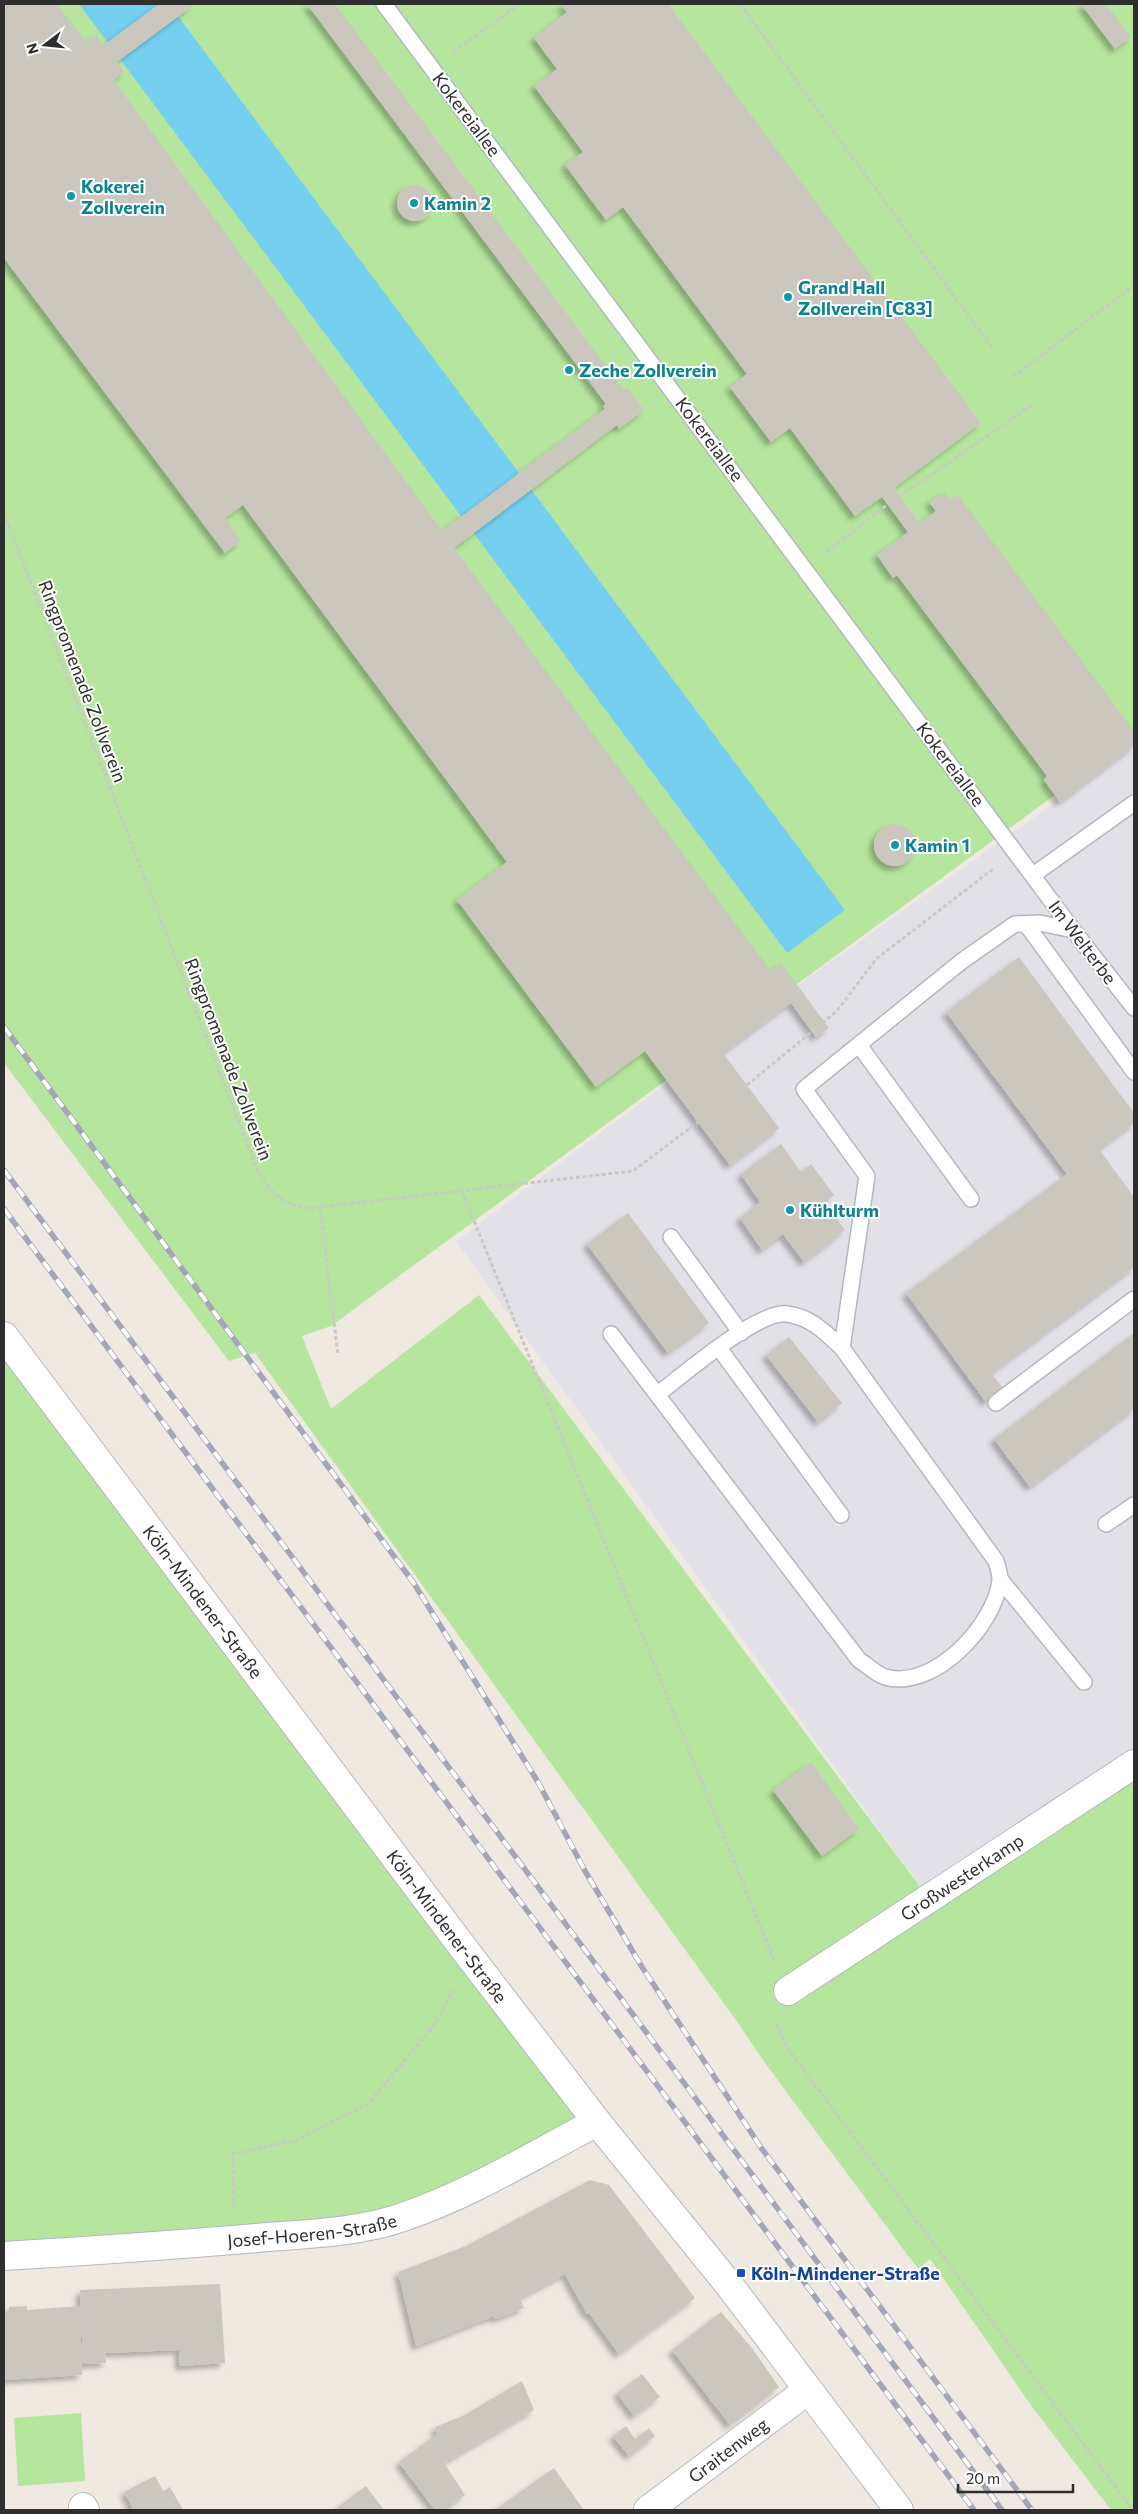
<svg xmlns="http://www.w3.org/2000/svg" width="1138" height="2514" viewBox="0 0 1138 2514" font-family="Commissioner,sans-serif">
<defs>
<filter id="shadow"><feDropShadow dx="-4.5" dy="4.5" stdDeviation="2.5" flood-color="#0004"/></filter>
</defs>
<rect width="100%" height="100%" fill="#efe9e1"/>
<path fill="#e3e1e8" d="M 1134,746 L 1134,1781 L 935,1907 L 456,1241 L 797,986 Z"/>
<path fill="#b6e59e" d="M 4,4 L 1134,4 L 1134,737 L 331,1326 L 302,1336 L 331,1409 L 479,1295 L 935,1907 L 1134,1781 L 1134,2510 L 1111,2510 L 1033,2408 L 930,2259 L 918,2269 L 768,2067 L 738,2023 L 255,1353 L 229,1361 L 4,1063 Z
M 4,1349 L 589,2120 L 400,2214 L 4,2252 Z
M 81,2413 L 85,2481 L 18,2486 L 14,2418 Z"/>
<path fill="#75cff0" d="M 79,4 L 169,4 L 845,910 L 787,953 Z"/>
<path fill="#cbc7bf" filter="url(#shadow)" d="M 4,4 L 57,4 L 86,42 L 96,35 L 104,45 L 159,4 L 195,4 L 117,62 L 124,72 L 114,80 L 442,531 L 605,409 L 603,406 L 606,404 L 307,4 L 335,4 L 624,390 L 627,388 L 644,410 L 619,429 L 617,425 L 454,548 L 771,971 L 781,963 L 829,1028 L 816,1037 L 791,1003 L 723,1053 L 779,1128 L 730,1165 L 645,1051 L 596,1087 L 457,900 L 507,862 L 243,505 L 225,518 L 241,541 L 225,553 L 4,258 Z
M 561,4 L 668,4 L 981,423 L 894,488 L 920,523 L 936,511 L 929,502 L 944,492 L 950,500 L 958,495 L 1134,731 L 1134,746 L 1060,802 L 1044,780 L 1047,776 L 897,575 L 893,578 L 877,555 L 908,532 L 882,497 L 855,516 L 790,428 L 771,442 L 730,387 L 747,374 L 623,207 L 606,220 L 565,165 L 583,152 L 534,86 L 557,69 L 534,38 L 567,12 Z
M 1081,4 L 1106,4 L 1131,37 L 1115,49 Z
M397 203a18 18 0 1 1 36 0a18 18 0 1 1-36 0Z
M874 845a21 21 0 1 1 42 0a21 21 0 1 1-42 0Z
M 1019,957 L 1134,1113 L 1134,1123 L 1099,1149 L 1134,1197 L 1134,1267 L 991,1373 L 1003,1388 L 986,1402 L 906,1293 L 1067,1174 L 946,1012 Z
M 781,1144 L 801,1172 L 811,1164 L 834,1195 L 825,1202 L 845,1230 L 804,1262 L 783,1234 L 762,1250 L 740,1218 L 760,1202 L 741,1174 Z
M 628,1213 L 709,1323 L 668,1353 L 587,1244 Z
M 1134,1333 L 1134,1409 L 1030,1487 L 994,1439 Z
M 789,1337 L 842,1403 L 818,1422 L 766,1355 Z
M 811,1762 L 859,1829 L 822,1856 L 773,1790 Z
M 590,2180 L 609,2185 L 695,2298 L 619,2354 L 589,2313 L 587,2314 L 565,2274 L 520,2298 L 524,2308 L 496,2319 L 494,2316 L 416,2346 L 398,2272 L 466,2246 Z
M 220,2284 L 225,2363 L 179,2366 L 179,2350 L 105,2353 L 106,2363 L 83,2364 L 80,2290 Z
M 27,2306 L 27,2310 L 80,2306 L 82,2375 L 4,2380 L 4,2312 L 9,2311 L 9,2307 Z
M 721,2312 L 752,2348 L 779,2387 L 730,2425 L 672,2350 Z
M 642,2374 L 660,2397 L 634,2416 L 617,2393 Z
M 522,2381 L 534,2410 L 444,2463 L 465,2495 L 444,2510 L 435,2510 L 399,2462 L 437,2434 L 435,2427 L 463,2416 Z
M 626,2426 L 635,2439 L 649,2428 L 655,2436 L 629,2456 L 613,2436 Z
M 554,2468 L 584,2510 L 495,2510 Z
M 155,2476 L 163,2491 L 170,2487 L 183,2510 L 128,2510 L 133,2508 L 124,2492 Z
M 366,2486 L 384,2510 L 340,2510 L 338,2507 Z"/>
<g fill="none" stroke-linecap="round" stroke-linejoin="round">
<g stroke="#b4b7c1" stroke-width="18">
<path id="service" d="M 384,4 L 1073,930 L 1134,1008
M 1033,875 L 1134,803
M 1026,924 L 1134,1072
M 859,1045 L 971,1199
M 671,1237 L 741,1333
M 611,1334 L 859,1660 C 867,1665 876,1674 885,1677 C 934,1691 995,1625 1000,1580 C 1000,1574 998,1567 996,1561 L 842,1348 L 867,1176 L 804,1089 L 962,961 L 1015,924 L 1040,923 L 1073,930
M 719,1348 L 841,1515
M 658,1394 C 683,1375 758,1310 787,1314 C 811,1317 826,1333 842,1348
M 996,1403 L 1134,1299
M 1106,1524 L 1134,1505
M 1000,1579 L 1084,1682"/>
</g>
<g stroke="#b4b7c1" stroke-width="30">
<g id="minor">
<path id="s1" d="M 788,1991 L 1134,1764"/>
<path d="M 83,2507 L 85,2510"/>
<path id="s2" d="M 648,2510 L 808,2390"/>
</g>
</g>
<g stroke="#b4b7c1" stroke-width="30">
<g id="tertiary">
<path id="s3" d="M 4,1336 L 461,1945 L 597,2122 L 730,2286 L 899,2510"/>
<path id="s4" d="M 4,2256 C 88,2251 173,2245 257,2238 C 305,2234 357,2233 403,2217 C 471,2194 534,2155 597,2122"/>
</g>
</g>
<path stroke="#c9c9c9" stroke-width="3" stroke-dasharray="4 2.5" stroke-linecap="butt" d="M 740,4 L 993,349
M 453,52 L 520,4
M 1013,377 L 1134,285
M 900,496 L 1033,404
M 4,513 L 255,1164 C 266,1189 282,1207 311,1208 L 633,1171 L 698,1122
M 826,552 L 887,505
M 747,1085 L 837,1011 L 876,959 L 993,869
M 462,1191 L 774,1960
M 320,1207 L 338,1355
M 777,2024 L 785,2045 L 1133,2510
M 234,2207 L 233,2154 L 297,2140 L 369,2103 L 434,2025 L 454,1990"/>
<use href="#service" stroke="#fff" stroke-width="15"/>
<use href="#minor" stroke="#fff" stroke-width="28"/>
<use href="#tertiary" stroke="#fff" stroke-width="28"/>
<g stroke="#a3a6b8" stroke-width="5.5">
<path id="rail" d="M 4,1027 L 413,1582 L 538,1782 L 585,1871 L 642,1967 L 762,2149 L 1032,2510
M 4,1170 L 1002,2510
M 4,1209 L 974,2510"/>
</g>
<use href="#rail" stroke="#fff" stroke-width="4" stroke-dasharray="11" stroke-linecap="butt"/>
</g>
<g fill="#0f9aa8" stroke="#fff" stroke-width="2">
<circle cx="71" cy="196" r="5"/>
<circle cx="414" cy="203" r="5"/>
<circle cx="788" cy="297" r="5"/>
<circle cx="569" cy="370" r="5"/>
<circle cx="895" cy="845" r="5"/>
<circle cx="790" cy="1210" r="5"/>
</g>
<rect fill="#1a4fb4" stroke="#fff" stroke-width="2" x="736" y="2268" width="10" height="10" rx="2.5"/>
<g text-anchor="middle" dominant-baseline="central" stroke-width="4" stroke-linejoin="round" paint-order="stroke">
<g font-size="18" fill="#2e2e2e" stroke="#fff">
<text transform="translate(467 114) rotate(53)">Kokereiallee</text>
<text transform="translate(710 439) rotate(53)">Kokereiallee</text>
<text transform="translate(83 681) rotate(69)">Ringpromenade Zollverein</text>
<text transform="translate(951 764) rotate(53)">Kokereiallee</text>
<text transform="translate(1083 942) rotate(53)">Im Welterbe</text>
<text transform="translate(229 1059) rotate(69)">Ringpromenade Zollverein</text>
<text stroke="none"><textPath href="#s3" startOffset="332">Köln-Mindener-Straße</textPath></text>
<text stroke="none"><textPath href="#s1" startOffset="208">Großwesterkamp</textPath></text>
<text stroke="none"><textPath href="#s3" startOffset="738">Köln-Mindener-Straße</textPath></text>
<text stroke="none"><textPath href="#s4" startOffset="309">Josef-Hoeren-Straße</textPath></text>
<text stroke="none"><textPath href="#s2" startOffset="100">Graitenweg</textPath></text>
</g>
<g font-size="18" font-weight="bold" fill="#0d838f" stroke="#fff" text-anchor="start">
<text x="81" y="186">Kokerei<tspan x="81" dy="21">Zollverein</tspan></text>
<text x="424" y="203">Kamin 2</text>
<text x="798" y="287">Grand Hall<tspan x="798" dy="21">Zollverein [C83]</tspan></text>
<text x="579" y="370">Zeche Zollverein</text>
<text x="905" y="845">Kamin 1</text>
<text x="800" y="1210">Kühlturm</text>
</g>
<g font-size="18" font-weight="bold" fill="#164399" stroke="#fff" text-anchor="start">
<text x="751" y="2273">Köln-Mindener-Straße</text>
</g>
</g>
<rect width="1138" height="2514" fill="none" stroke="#2e2e2e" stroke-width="10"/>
<g transform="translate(45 45) rotate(254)" stroke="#ffffff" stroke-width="4" paint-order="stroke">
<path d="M0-4L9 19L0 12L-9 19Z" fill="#2e2e2e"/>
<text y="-8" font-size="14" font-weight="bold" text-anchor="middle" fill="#2e2e2e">N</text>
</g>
<path d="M958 2484v8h115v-8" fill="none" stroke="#2e2e2e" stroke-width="2.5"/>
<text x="966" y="2484" font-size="15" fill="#2e2e2e" stroke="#ffffff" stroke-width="4" paint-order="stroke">20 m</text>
</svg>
